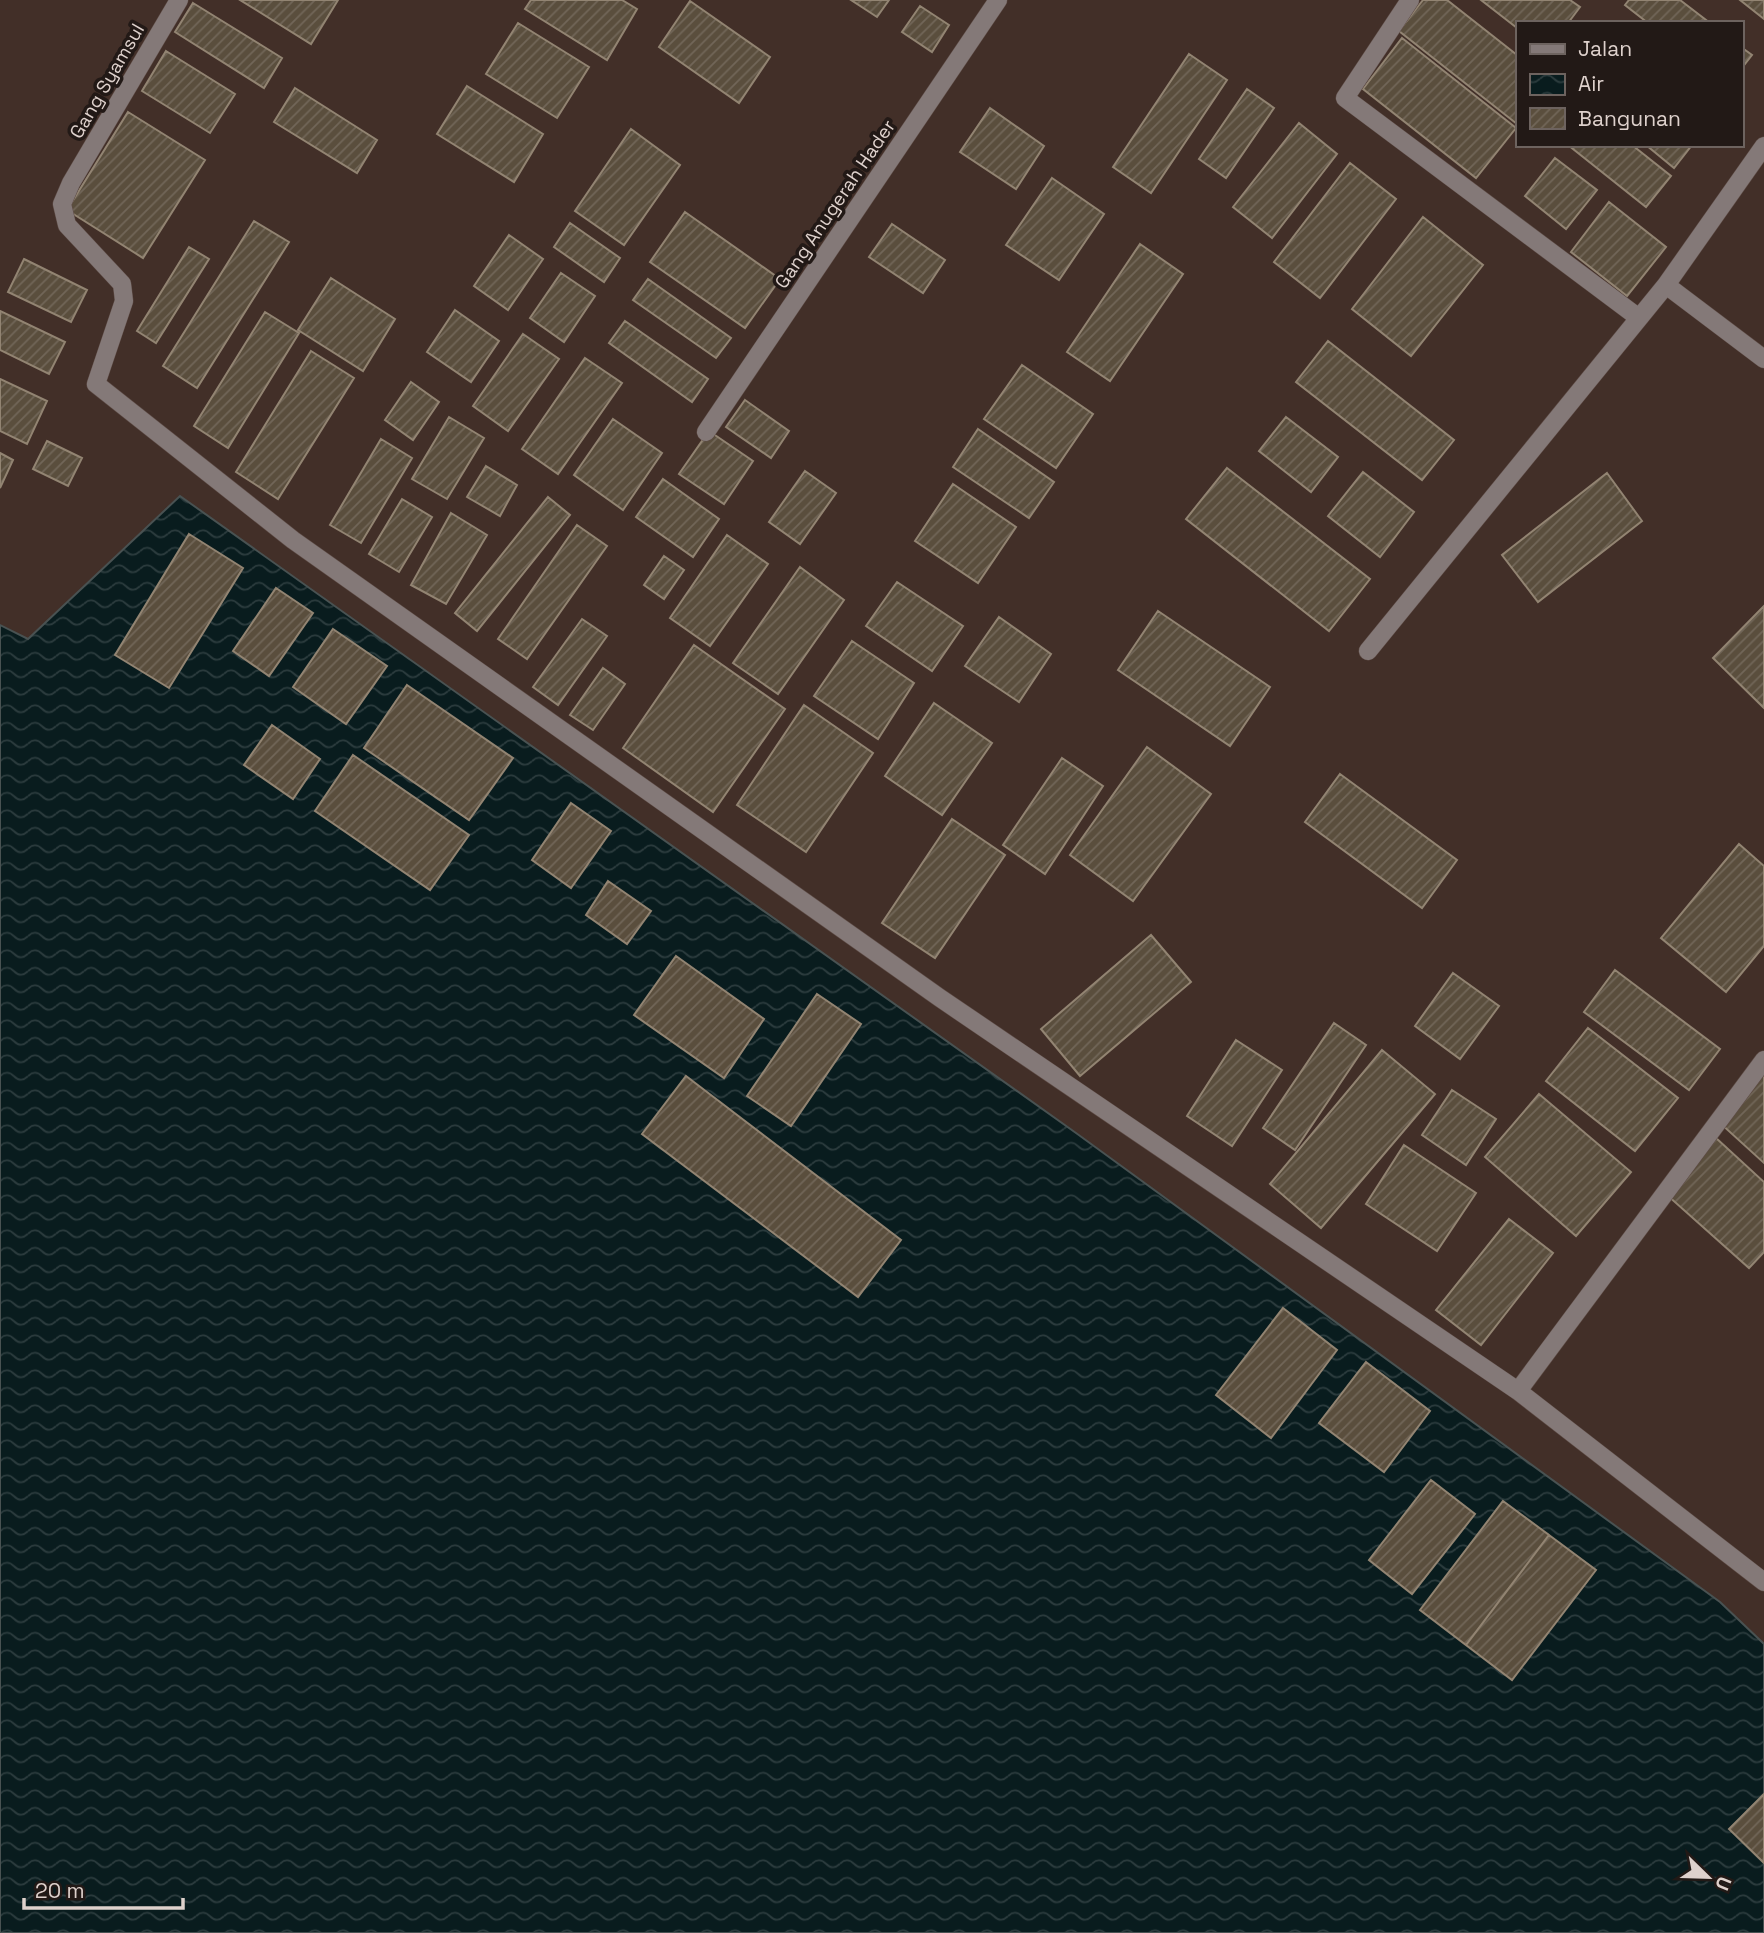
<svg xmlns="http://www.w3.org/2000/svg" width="1764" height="1933" viewBox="0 0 1764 1933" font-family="'Space Grotesk',sans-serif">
<defs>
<pattern id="water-waves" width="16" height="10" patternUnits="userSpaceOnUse" patternTransform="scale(1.75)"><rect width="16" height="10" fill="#091c1e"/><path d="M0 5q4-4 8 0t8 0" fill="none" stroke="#2c3c3e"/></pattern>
<pattern id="building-hatch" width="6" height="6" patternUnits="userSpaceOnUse" patternTransform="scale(1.75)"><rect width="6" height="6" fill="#5a4e3d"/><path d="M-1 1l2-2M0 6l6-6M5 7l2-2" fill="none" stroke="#716658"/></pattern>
</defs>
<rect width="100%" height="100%" fill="#422f28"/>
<path fill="url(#water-waves)" stroke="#495252" stroke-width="2" d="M 180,496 L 1076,1133 L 1720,1602 L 1764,1644 L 1764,1933 L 0,1933 L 0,625 L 28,639 Z"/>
<path fill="url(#building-hatch)" stroke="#928472" stroke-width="2" d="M 240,0 L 338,0 L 311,44 Z
M 531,0 L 622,0 L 637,9 L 607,60 L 525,9 Z
M 851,0 L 889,0 L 877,17 Z
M 1423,0 L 1447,0 L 1517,55 L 1517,124 L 1399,31 Z
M 1481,0 L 1570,0 L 1580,7 L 1568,23 L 1517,23 L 1517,28 Z
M 1629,0 L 1680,0 L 1710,23 L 1648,23 L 1625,5 Z
M 1740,0 L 1764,0 L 1764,19 Z
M 690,1 L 770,57 L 739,103 L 659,47 Z
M 193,3 L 282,58 L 264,88 L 175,32 Z
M 920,6 L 949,25 L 932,52 L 902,32 Z
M 518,23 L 589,67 L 557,118 L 486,74 Z
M 1402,38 L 1516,128 L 1476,178 L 1363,89 Z
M 1741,47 L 1752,55 L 1741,69 Z
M 166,51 L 235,94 L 210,133 L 142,91 Z
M 1189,54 L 1227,80 L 1151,193 L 1113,167 Z
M 467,86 L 543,134 L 514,182 L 437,134 Z
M 295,88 L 377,140 L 357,173 L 274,122 Z
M 1247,89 L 1274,108 L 1226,178 L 1199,159 Z
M 990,108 L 1044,146 L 1016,189 L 960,152 Z
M 128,112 L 205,160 L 143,258 L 67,210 Z
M 1299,123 L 1337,154 L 1272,238 L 1233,207 Z
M 631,129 L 680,165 L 624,245 L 575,211 Z
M 1568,145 L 1632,145 L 1671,176 L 1646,207 Z
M 1646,145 L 1692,145 L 1674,168 Z
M 1555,158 L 1597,190 L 1566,229 L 1525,196 Z
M 1350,163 L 1396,199 L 1320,298 L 1274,262 Z
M 1052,178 L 1104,214 L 1059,280 L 1006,245 Z
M 1609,202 L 1666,247 L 1627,296 L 1571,252 Z
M 685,212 L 780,279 L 745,328 L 650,262 Z
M 1423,217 L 1483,265 L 1411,356 L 1352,309 Z
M 254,221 L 289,242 L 197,388 L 163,366 Z
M 570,223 L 620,258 L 604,282 L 554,247 Z
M 892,224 L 945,260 L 923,293 L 869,257 Z
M 509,235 L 543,259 L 508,310 L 474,286 Z
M 1140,244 L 1183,274 L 1110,381 L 1067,352 Z
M 189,247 L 209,259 L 156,343 L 137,331 Z
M 24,259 L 87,290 L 71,322 L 8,292 Z
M 561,273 L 595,296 L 564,342 L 530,318 Z
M 331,278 L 395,319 L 363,371 L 298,330 Z
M 648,279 L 731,338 L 716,358 L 633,300 Z
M 455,310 L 499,341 L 471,382 L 427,352 Z
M 0,311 L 65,342 L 49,374 L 0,350 Z
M 265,312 L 299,333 L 228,448 L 194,426 Z
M 625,321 L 708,379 L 692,402 L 609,343 Z
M 523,334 L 559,359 L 508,431 L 473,406 Z
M 1328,341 L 1454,440 L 1422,480 L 1296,382 Z
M 311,351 L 354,378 L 278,499 L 236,472 Z
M 585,358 L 622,383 L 558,474 L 522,449 Z
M 1022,365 L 1093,414 L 1056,468 L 984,419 Z
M 0,379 L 47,401 L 27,444 L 0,431 Z
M 411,382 L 439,402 L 413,440 L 385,420 Z
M 745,400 L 789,431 L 771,458 L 726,427 Z
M 449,417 L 484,438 L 447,499 L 412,479 Z
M 1286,417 L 1338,457 L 1311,492 L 1259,451 Z
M 613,419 L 662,453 L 623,510 L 574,475 Z
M 978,429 L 1054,482 L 1029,518 L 953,467 Z
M 709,431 L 753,461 L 724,504 L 679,474 Z
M 381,439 L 412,458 L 361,543 L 330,525 Z
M 47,441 L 82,458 L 68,486 L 33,469 Z
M 0,453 L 13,460 L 0,488 Z
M 486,466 L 517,485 L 500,516 L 467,497 Z
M 1227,468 L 1370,579 L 1329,631 L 1186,519 Z
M 805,471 L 836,493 L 800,544 L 769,522 Z
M 1363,472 L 1414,512 L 1380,557 L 1328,516 Z
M 1607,473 L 1642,521 L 1538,602 L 1502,555 Z
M 663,479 L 719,519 L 693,557 L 636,517 Z
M 953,484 L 1016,527 L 978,583 L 915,541 Z
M 548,497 L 570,515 L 477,631 L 455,613 Z
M 402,499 L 432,517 L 399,572 L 369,554 Z
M 451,513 L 487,535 L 446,604 L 411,585 Z
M 577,525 L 607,546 L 527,659 L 498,639 Z
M 189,534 L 243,568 L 169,688 L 115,655 Z
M 727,535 L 768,564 L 710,646 L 670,618 Z
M 664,556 L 684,570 L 664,599 L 644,585 Z
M 800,567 L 844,600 L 778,694 L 733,663 Z
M 897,582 L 963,626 L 932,671 L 866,626 Z
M 276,588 L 313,613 L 269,676 L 233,651 Z
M 1764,606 L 1764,708 L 1713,658 Z
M 1158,611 L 1270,687 L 1230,746 L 1118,670 Z
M 999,617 L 1051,654 L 1019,702 L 965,666 Z
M 582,619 L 607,636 L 558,705 L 533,687 Z
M 333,629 L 387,666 L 346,724 L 293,687 Z
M 852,641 L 914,683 L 878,739 L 814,696 Z
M 694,645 L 785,709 L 713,812 L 623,748 Z
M 603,668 L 625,684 L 593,730 L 570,715 Z
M 407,685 L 513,758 L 469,820 L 364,748 Z
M 934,703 L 992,743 L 942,815 L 885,776 Z
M 804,705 L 873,753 L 806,852 L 737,805 Z
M 272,725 L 320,759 L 293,799 L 244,765 Z
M 1147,747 L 1211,794 L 1133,901 L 1070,855 Z
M 353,755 L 469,835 L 430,890 L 315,811 Z
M 1062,758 L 1103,786 L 1045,874 L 1003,845 Z
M 1340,774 L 1457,860 L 1422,908 L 1305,822 Z
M 571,803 L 611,831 L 571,888 L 532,860 Z
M 952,819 L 1005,855 L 935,958 L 882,923 Z
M 1739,844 L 1764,866 L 1764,946 L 1726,992 L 1661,938 Z
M 608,881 L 651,911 L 627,944 L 586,915 Z
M 1151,935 L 1191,982 L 1080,1076 L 1041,1029 Z
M 676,956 L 764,1019 L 724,1078 L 634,1015 Z
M 1615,970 L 1720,1049 L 1689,1090 L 1584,1012 Z
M 1453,973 L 1499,1006 L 1460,1059 L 1415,1026 Z
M 817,994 L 861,1024 L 791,1126 L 747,1096 Z
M 1334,1023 L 1366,1045 L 1295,1150 L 1263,1128 Z
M 1588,1028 L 1678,1098 L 1635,1151 L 1546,1081 Z
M 1236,1040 L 1282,1070 L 1232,1146 L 1187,1116 Z
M 1382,1050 L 1435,1094 L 1321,1228 L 1270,1184 Z
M 1764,1073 L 1764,1163 L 1720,1123 Z
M 686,1076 L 901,1240 L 858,1297 L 642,1134 Z
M 1452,1090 L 1496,1119 L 1466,1165 L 1422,1135 Z
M 1539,1094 L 1631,1172 L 1576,1236 L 1485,1157 Z
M 1716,1138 L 1764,1182 L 1764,1252 L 1749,1268 L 1667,1195 Z
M 1404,1145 L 1476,1193 L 1437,1251 L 1366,1204 Z
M 1509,1219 L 1553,1253 L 1481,1345 L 1436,1310 Z
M 1283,1308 L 1337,1350 L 1271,1438 L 1216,1395 Z
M 1366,1362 L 1430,1411 L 1384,1472 L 1319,1423 Z
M 1431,1480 L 1475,1514 L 1412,1594 L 1369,1560 Z
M 1503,1501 L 1549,1535 L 1466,1645 L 1420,1610 Z
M 1549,1535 L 1596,1570 L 1512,1680 L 1466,1645 Z
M 1764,1794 L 1764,1863 L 1729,1829 Z"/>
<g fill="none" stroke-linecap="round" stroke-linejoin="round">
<g stroke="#5e4c46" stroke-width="19">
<path id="minor" d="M 179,0 L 71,183 L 62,204 L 67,225 L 122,284 L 124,301 L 96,384 L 293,540 L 940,998 L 1518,1391 L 1764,1582
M 1410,0 L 1345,98 L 1639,318
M 1666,285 L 1764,359
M 706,432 L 998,0
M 1368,651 L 1666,285 L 1764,146
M 1518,1391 L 1764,1060"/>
</g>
<use href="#minor" stroke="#847978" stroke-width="18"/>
</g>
<g text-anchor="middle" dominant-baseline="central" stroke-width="7" stroke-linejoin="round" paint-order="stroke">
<g font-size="19" fill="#ded1cc" stroke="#221916">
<text transform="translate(107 81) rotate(-60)">Gang Syamsul</text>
<text transform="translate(835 204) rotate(-56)">Gang Anugerah Hader</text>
</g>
</g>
<rect x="1516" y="21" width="228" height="126" fill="#221916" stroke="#6d635f" stroke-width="2"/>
<rect x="1530" y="44" width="35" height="10" fill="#847978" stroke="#6d635f" stroke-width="2"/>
<text x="1578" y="56" font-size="21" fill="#ded1cc">Jalan</text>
<rect x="1530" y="74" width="35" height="21" fill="url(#water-waves)" stroke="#6d635f" stroke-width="2"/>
<text x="1578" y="91" font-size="21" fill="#ded1cc">Air</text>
<rect x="1530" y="108" width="35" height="21" fill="url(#building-hatch)" stroke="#6d635f" stroke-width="2"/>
<text x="1578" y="126" font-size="21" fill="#ded1cc">Bangunan</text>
<g transform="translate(1708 1877) rotate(113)" stroke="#221916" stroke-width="5" paint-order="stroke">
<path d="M0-5L12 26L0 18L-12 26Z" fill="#ded1cc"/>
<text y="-10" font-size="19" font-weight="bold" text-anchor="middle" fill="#ded1cc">U</text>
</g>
<path d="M24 1898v10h159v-10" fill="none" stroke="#ded1cc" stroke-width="3.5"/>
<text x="35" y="1898" font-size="21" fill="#ded1cc" stroke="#221916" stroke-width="5" paint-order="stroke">20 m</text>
</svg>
